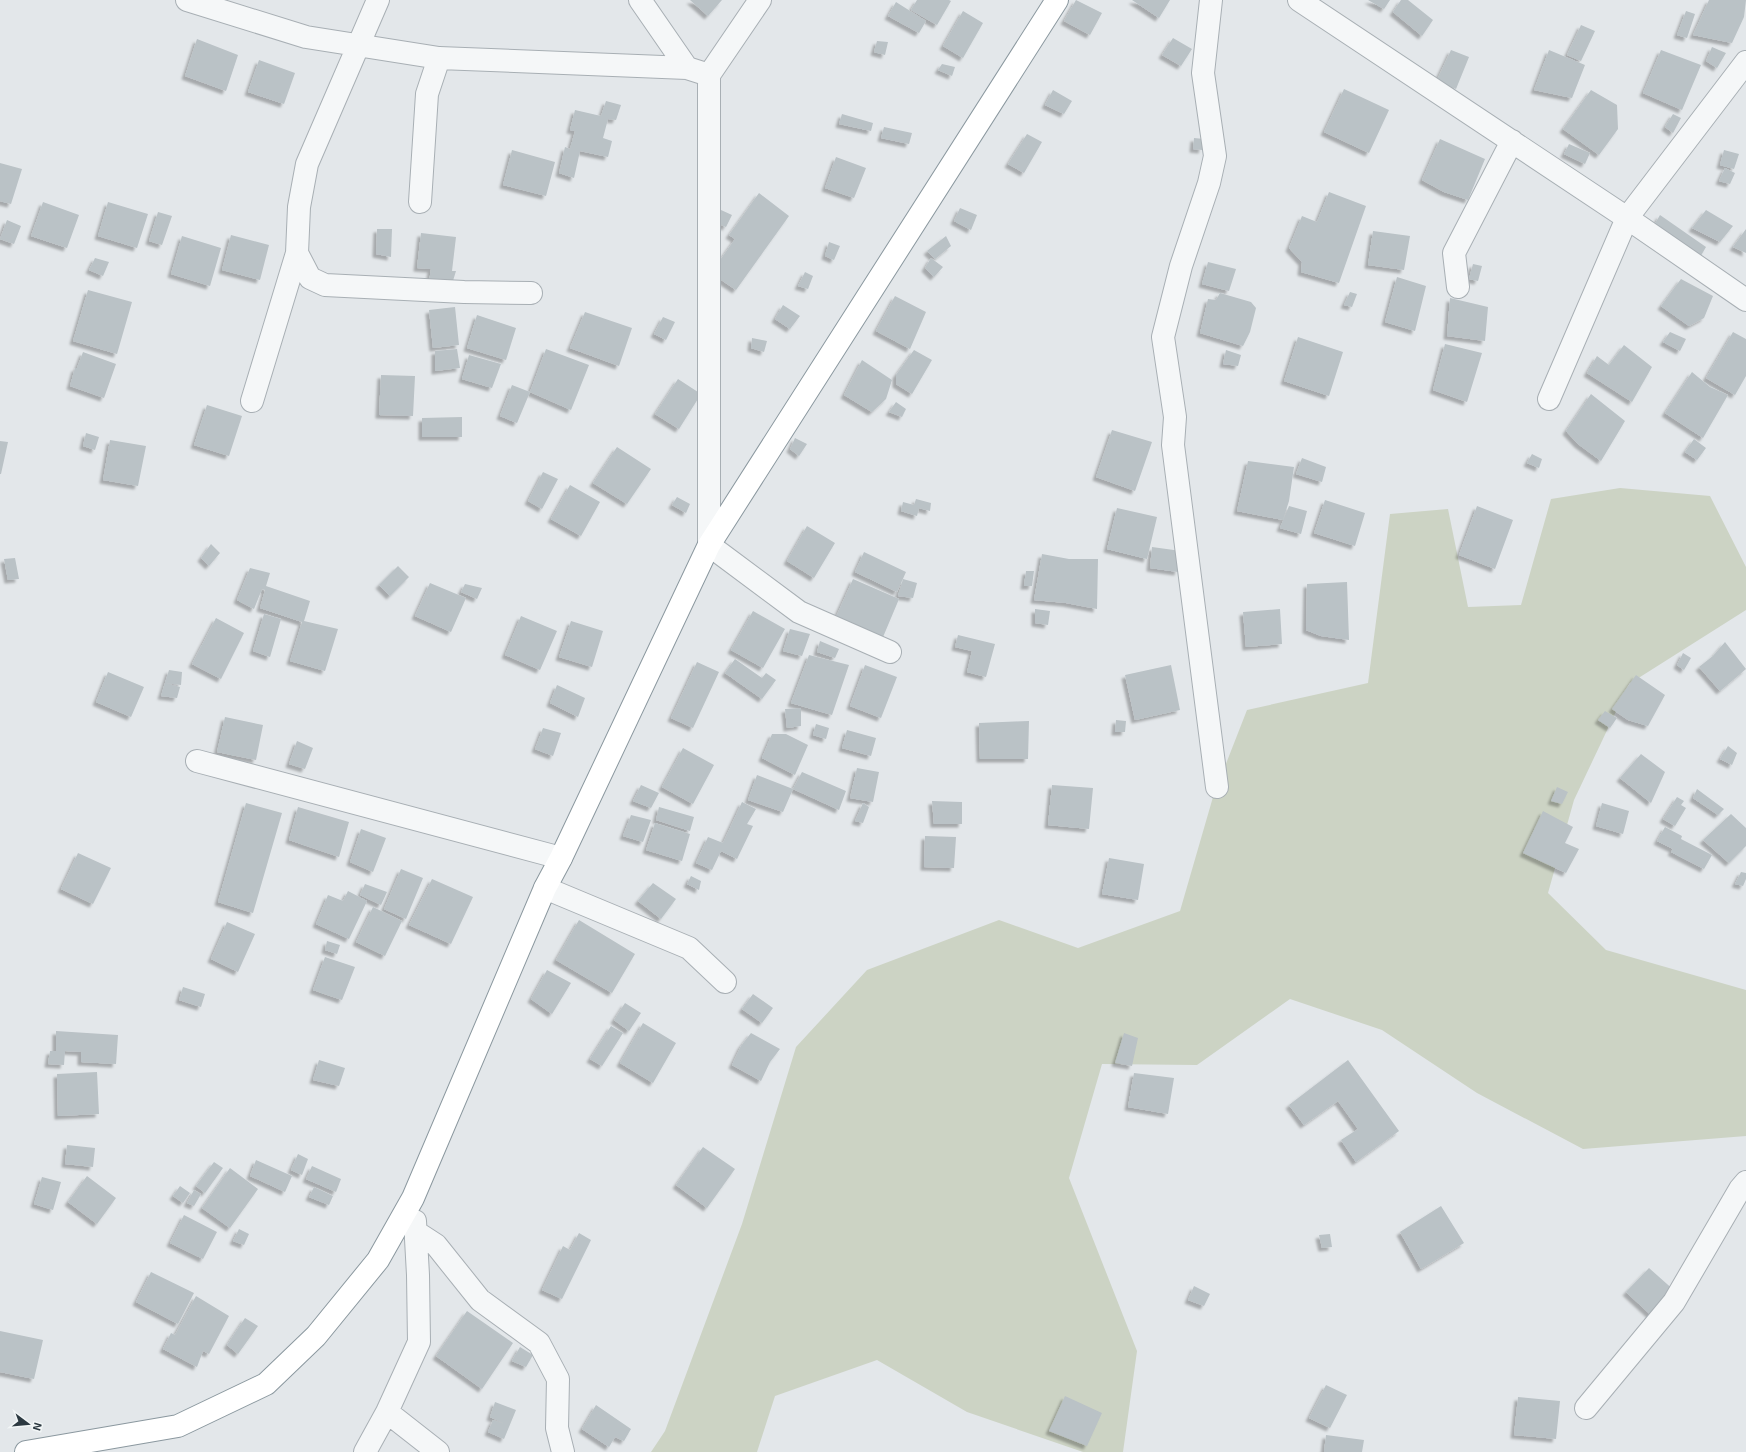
<svg xmlns="http://www.w3.org/2000/svg" width="1746" height="1452" viewBox="0 0 1746 1452" font-family="'Exo 2',sans-serif">
<defs>
<filter id="shadow"><feDropShadow dx="-3.5" dy="3.5" stdDeviation="1" flood-color="#0004"/></filter>
</defs>
<rect width="100%" height="100%" fill="#e3e7ea"/>
<path fill="#ccd3c4" d="M 1620,488 L 1710,496 L 1746,567 L 1746,610 L 1629,684 L 1574,800 L 1548,893 L 1606,950 L 1746,990 L 1746,1136 L 1583,1149 L 1477,1093 L 1382,1030 L 1290,999 L 1197,1065 L 1102,1064 L 1069,1178 L 1137,1351 L 1123,1452 L 1083,1452 L 967,1412 L 877,1360 L 775,1396 L 757,1452 L 651,1452 L 665,1431 L 742,1224 L 796,1047 L 867,970 L 999,920 L 1078,948 L 1180,911 L 1213,797 L 1247,710 L 1368,683 L 1390,514 L 1448,509 L 1468,607 L 1521,605 L 1551,499 Z"/>
<path fill="#bac2c6" filter="url(#shadow)" d="M 690,0 L 722,0 L 708,16 Z
M 917,0 L 949,0 L 951,1 L 937,25 L 911,10 Z
M 1076,0 L 1102,13 L 1090,35 L 1064,21 Z
M 1132,0 L 1170,0 L 1159,18 Z
M 1368,0 L 1390,0 L 1384,9 Z
M 1401,0 L 1408,0 L 1433,20 L 1422,36 L 1393,12 Z
M 1709,0 L 1746,0 L 1744,17 L 1732,43 L 1693,35 Z
M 896,2 L 926,21 L 919,33 L 888,16 Z
M 963,11 L 983,23 L 963,58 L 943,46 Z
M 1686,11 L 1695,14 L 1687,38 L 1677,35 Z
M 1581,25 L 1595,31 L 1581,61 L 1567,55 Z
M 1173,38 L 1192,49 L 1181,66 L 1162,55 Z
M 197,39 L 238,55 L 226,91 L 185,76 Z
M 877,41 L 888,42 L 885,55 L 874,52 Z
M 1712,47 L 1726,53 L 1717,68 L 1706,61 Z
M 1451,50 L 1469,57 L 1456,89 L 1437,80 Z
M 1549,50 L 1585,65 L 1572,98 L 1534,90 Z
M 1661,50 L 1701,65 L 1682,110 L 1643,93 Z
M 259,60 L 295,73 L 284,104 L 248,92 Z
M 942,64 L 955,67 L 952,76 L 938,70 Z
M 1344,89 L 1389,110 L 1369,153 L 1324,132 Z
M 1053,90 L 1072,101 L 1064,114 L 1045,105 Z
M 1591,90 L 1617,105 L 1618,129 L 1599,155 L 1563,129 Z
M 606,101 L 621,105 L 616,120 L 608,119 L 603,138 L 612,141 L 608,157 L 580,151 L 574,178 L 559,173 L 565,147 L 570,149 L 575,131 L 570,130 L 575,110 L 601,116 Z
M 842,114 L 873,123 L 871,131 L 839,124 Z
M 1673,114 L 1681,118 L 1673,133 L 1665,127 Z
M 884,127 L 912,133 L 909,144 L 881,138 Z
M 1027,134 L 1042,142 L 1024,173 L 1008,164 Z
M 1194,138 L 1204,139 L 1202,150 L 1193,149 Z
M 1440,139 L 1485,159 L 1468,200 L 1444,192 L 1422,180 Z
M 1569,144 L 1590,153 L 1585,164 L 1564,154 Z
M 512,150 L 555,162 L 546,196 L 503,185 Z
M 1724,150 L 1739,154 L 1734,169 L 1720,165 Z
M 836,157 L 866,168 L 854,198 L 825,188 Z
M 0,163 L 22,169 L 11,204 L 0,201 Z
M 1725,168 L 1735,173 L 1730,184 L 1719,181 Z
M 1329,192 L 1366,206 L 1339,283 L 1301,272 L 1302,262 L 1289,248 L 1302,216 L 1317,222 Z
M 759,193 L 789,216 L 736,290 L 711,273 L 735,239 L 729,235 Z
M 43,202 L 79,215 L 67,248 L 31,236 Z
M 108,202 L 148,214 L 137,248 L 98,236 Z
M 960,208 L 977,215 L 971,230 L 954,221 Z
M 721,210 L 732,215 L 726,227 L 714,222 Z
M 1706,210 L 1733,226 L 1720,242 L 1692,228 Z
M 158,212 L 172,216 L 162,245 L 149,241 Z
M 1660,215 L 1706,247 L 1699,259 L 1652,229 Z
M 7,220 L 21,226 L 14,244 L 0,239 Z
M 377,229 L 392,229 L 391,257 L 376,254 Z
M 1746,229 L 1746,253 L 1733,247 Z
M 1373,231 L 1410,236 L 1404,270 L 1368,265 Z
M 421,233 L 456,237 L 452,271 L 456,271 L 452,284 L 429,282 L 431,269 L 417,268 Z
M 231,235 L 269,245 L 260,280 L 222,270 Z
M 182,236 L 221,248 L 210,286 L 171,274 Z
M 946,236 L 951,246 L 935,259 L 927,251 Z
M 829,242 L 840,246 L 834,260 L 825,256 Z
M 95,258 L 109,262 L 103,276 L 89,270 Z
M 931,258 L 943,267 L 934,277 L 925,268 Z
M 1208,262 L 1236,269 L 1229,291 L 1202,284 Z
M 1473,264 L 1482,266 L 1478,281 L 1469,279 Z
M 805,272 L 813,276 L 808,289 L 798,286 Z
M 1397,277 L 1426,286 L 1415,331 L 1385,322 Z
M 1681,279 L 1713,296 L 1704,318 L 1689,326 L 1661,306 Z
M 88,290 L 132,302 L 117,354 L 73,341 Z
M 1350,292 L 1357,294 L 1352,307 L 1344,305 Z
M 1220,293 L 1251,302 L 1256,308 L 1250,332 L 1243,346 L 1200,333 L 1208,299 L 1216,300 Z
M 895,296 L 926,312 L 910,349 L 876,331 Z
M 1450,298 L 1488,307 L 1485,341 L 1447,336 Z
M 783,305 L 800,316 L 790,329 L 775,319 Z
M 455,307 L 459,345 L 433,348 L 429,310 Z
M 585,312 L 632,328 L 619,366 L 570,348 Z
M 477,315 L 516,328 L 506,360 L 467,348 Z
M 663,317 L 675,322 L 666,340 L 654,334 Z
M 1670,332 L 1686,339 L 1680,351 L 1663,342 Z
M 1733,332 L 1746,339 L 1746,376 L 1735,395 L 1706,378 Z
M 1298,337 L 1343,352 L 1329,396 L 1284,381 Z
M 752,338 L 767,341 L 764,352 L 751,348 Z
M 1445,344 L 1482,353 L 1467,402 L 1433,390 Z
M 1624,345 L 1652,367 L 1632,402 L 1587,373 L 1597,356 L 1609,365 Z
M 457,349 L 460,368 L 435,371 L 435,351 Z
M 546,349 L 589,365 L 571,410 L 530,392 L 517,423 L 500,416 L 512,385 L 530,392 Z
M 914,350 L 932,360 L 912,394 L 896,384 L 896,375 Z
M 1226,350 L 1241,355 L 1238,366 L 1223,364 Z
M 83,352 L 116,364 L 104,398 L 70,386 L 75,368 L 77,368 Z
M 469,355 L 501,364 L 492,388 L 462,379 Z
M 862,360 L 892,380 L 886,399 L 872,412 L 844,395 Z
M 1692,372 L 1710,387 L 1728,395 L 1703,438 L 1665,413 Z
M 381,375 L 415,376 L 413,416 L 379,415 Z
M 678,379 L 701,394 L 679,429 L 655,414 Z
M 1591,394 L 1625,421 L 1601,461 L 1578,444 L 1566,431 Z
M 896,402 L 906,409 L 902,417 L 889,412 Z
M 207,405 L 242,416 L 229,456 L 194,445 Z
M 462,417 L 462,437 L 422,437 L 422,418 Z
M 1112,430 L 1152,442 L 1135,491 L 1096,477 Z
M 86,433 L 99,437 L 95,450 L 83,446 Z
M 795,438 L 807,444 L 799,456 L 790,449 Z
M 1694,439 L 1706,448 L 1697,460 L 1685,452 Z
M 110,440 L 146,446 L 138,486 L 103,480 Z
M 0,441 L 8,442 L 1,474 L 0,474 Z
M 617,447 L 651,469 L 627,504 L 593,483 Z
M 1532,454 L 1542,459 L 1539,468 L 1527,463 Z
M 1302,458 L 1326,467 L 1322,482 L 1296,474 Z
M 1248,461 L 1294,467 L 1289,501 L 1283,520 L 1237,511 Z
M 543,472 L 558,479 L 542,509 L 528,501 Z
M 570,485 L 600,502 L 581,536 L 551,519 Z
M 677,497 L 690,504 L 686,513 L 672,505 Z
M 916,499 L 931,503 L 930,511 L 919,508 L 917,516 L 901,511 L 903,502 L 914,505 Z
M 1325,500 L 1365,513 L 1355,546 L 1314,533 Z
M 1289,506 L 1307,511 L 1301,534 L 1280,528 Z
M 1477,506 L 1513,520 L 1495,569 L 1459,555 Z
M 1117,508 L 1157,517 L 1147,559 L 1107,549 Z
M 807,526 L 835,543 L 814,578 L 787,561 Z
M 211,544 L 220,553 L 209,566 L 201,558 Z
M 1152,547 L 1181,551 L 1178,572 L 1150,568 Z
M 864,552 L 906,572 L 897,592 L 855,572 Z
M 1042,554 L 1069,559 L 1098,559 L 1097,609 L 1066,603 L 1034,600 Z
M 15,558 L 19,579 L 8,580 L 4,559 Z
M 398,566 L 409,577 L 390,596 L 379,585 Z
M 250,568 L 270,573 L 266,586 L 310,601 L 304,621 L 338,629 L 325,671 L 290,661 L 302,622 L 260,608 L 265,590 L 262,589 L 254,609 L 237,600 Z
M 1026,571 L 1034,571 L 1032,586 L 1024,586 Z
M 853,579 L 899,599 L 883,637 L 836,617 Z
M 903,579 L 917,583 L 913,598 L 898,596 Z
M 1347,582 L 1349,640 L 1321,636 L 1306,630 L 1307,584 Z
M 430,583 L 466,598 L 451,632 L 415,616 Z
M 465,584 L 482,588 L 477,599 L 461,592 Z
M 1035,609 L 1050,611 L 1048,625 L 1035,623 Z
M 1280,609 L 1282,644 L 1246,647 L 1243,612 Z
M 753,611 L 785,629 L 763,668 L 731,650 Z
M 264,614 L 281,619 L 270,657 L 253,651 Z
M 521,616 L 557,631 L 540,670 L 505,655 Z
M 216,618 L 244,633 L 221,679 L 192,664 Z
M 571,621 L 603,631 L 592,667 L 559,657 Z
M 790,629 L 810,634 L 802,656 L 783,651 Z
M 958,635 L 995,644 L 986,677 L 967,672 L 972,651 L 955,647 Z
M 820,641 L 839,649 L 835,658 L 817,652 Z
M 1725,642 L 1746,669 L 1720,691 L 1699,667 L 1713,656 Z
M 1683,653 L 1691,658 L 1684,670 L 1677,665 Z
M 809,655 L 849,665 L 832,715 L 791,703 Z
M 735,659 L 762,678 L 766,673 L 776,680 L 762,699 L 725,673 Z
M 697,662 L 719,672 L 693,728 L 671,718 Z
M 865,665 L 897,677 L 881,718 L 850,706 Z
M 1171,665 L 1180,710 L 1135,720 L 1125,675 Z
M 169,670 L 182,672 L 181,685 L 165,683 L 180,687 L 177,698 L 161,696 Z
M 108,672 L 144,687 L 131,717 L 96,702 Z
M 1636,675 L 1665,695 L 1648,726 L 1628,720 L 1612,709 Z
M 557,685 L 585,698 L 578,717 L 550,703 Z
M 801,708 L 801,726 L 787,728 L 785,709 Z
M 1605,711 L 1617,718 L 1610,728 L 1598,720 Z
M 225,717 L 263,725 L 256,760 L 217,752 Z
M 1116,720 L 1126,721 L 1125,732 L 1115,732 Z
M 1029,721 L 1028,759 L 980,759 L 979,723 Z
M 816,724 L 829,728 L 826,739 L 813,735 Z
M 543,728 L 561,733 L 553,756 L 535,749 Z
M 847,730 L 876,738 L 871,756 L 842,748 Z
M 772,734 L 786,734 L 808,745 L 795,775 L 762,758 Z
M 297,741 L 313,748 L 305,769 L 289,764 Z
M 1728,746 L 1737,753 L 1732,765 L 1720,759 Z
M 683,748 L 714,765 L 693,804 L 662,787 Z
M 1641,754 L 1665,772 L 1651,803 L 1620,778 Z
M 857,768 L 879,772 L 873,802 L 850,798 Z
M 802,772 L 846,791 L 839,810 L 793,789 L 783,812 L 748,800 L 757,775 L 793,789 Z
M 641,785 L 659,793 L 651,808 L 633,801 Z
M 1052,785 L 1093,788 L 1089,829 L 1048,825 Z
M 1557,787 L 1568,792 L 1562,804 L 1551,801 Z
M 1697,789 L 1724,809 L 1718,815 L 1693,798 Z
M 1677,797 L 1684,801 L 1681,805 L 1686,808 L 1675,826 L 1663,819 Z
M 932,801 L 962,802 L 962,824 L 934,824 Z
M 742,802 L 756,809 L 747,824 L 753,826 L 737,859 L 721,851 L 712,870 L 696,863 L 708,837 L 723,843 Z
M 246,803 L 282,813 L 253,913 L 218,902 Z
M 863,803 L 869,807 L 863,823 L 855,821 Z
M 1602,803 L 1629,811 L 1623,834 L 1596,826 Z
M 298,807 L 349,822 L 339,857 L 289,840 Z
M 659,807 L 694,817 L 690,831 L 656,820 Z
M 1543,811 L 1573,827 L 1565,843 L 1579,849 L 1566,873 L 1523,853 Z
M 1731,814 L 1746,828 L 1746,846 L 1729,863 L 1703,840 Z
M 631,815 L 651,820 L 643,842 L 623,836 Z
M 655,823 L 690,834 L 682,861 L 646,850 Z
M 1665,827 L 1682,836 L 1681,839 L 1712,855 L 1704,869 L 1671,852 L 1673,849 L 1657,841 Z
M 361,829 L 386,838 L 373,872 L 350,862 Z
M 925,836 L 956,837 L 954,868 L 924,867 Z
M 78,853 L 111,868 L 93,904 L 61,889 Z
M 1109,858 L 1144,864 L 1138,900 L 1102,894 Z
M 401,869 L 423,878 L 406,919 L 384,909 Z
M 1741,872 L 1746,873 L 1746,879 L 1743,886 L 1735,884 Z
M 691,876 L 701,881 L 699,890 L 687,884 Z
M 432,879 L 473,897 L 451,944 L 409,925 Z
M 653,883 L 676,899 L 661,919 L 638,901 Z
M 365,884 L 387,892 L 381,905 L 360,895 Z
M 348,891 L 367,901 L 349,939 L 316,924 L 328,895 L 343,901 Z
M 373,907 L 402,921 L 385,956 L 356,942 Z
M 579,920 L 635,954 L 612,993 L 556,960 Z
M 227,922 L 255,934 L 238,972 L 211,959 Z
M 327,941 L 340,945 L 337,954 L 325,950 Z
M 325,957 L 355,967 L 342,1000 L 313,990 Z
M 547,970 L 571,983 L 552,1014 L 531,999 Z
M 183,987 L 205,994 L 201,1007 L 179,1000 Z
M 753,994 L 773,1008 L 762,1023 L 742,1009 Z
M 625,1003 L 641,1013 L 629,1031 L 614,1020 Z
M 643,1023 L 676,1043 L 653,1083 L 620,1063 Z
M 611,1026 L 623,1033 L 602,1066 L 590,1059 Z
M 56,1031 L 118,1035 L 116,1064 L 81,1062 L 81,1052 L 65,1051 L 64,1065 L 48,1064 L 50,1051 L 61,1051 L 56,1051 Z
M 751,1033 L 780,1049 L 770,1062 L 761,1081 L 732,1065 L 741,1046 Z
M 1124,1033 L 1138,1038 L 1132,1066 L 1115,1063 Z
M 319,1060 L 345,1068 L 339,1086 L 313,1080 Z
M 1348,1060 L 1399,1131 L 1356,1162 L 1341,1140 L 1358,1129 L 1338,1101 L 1304,1125 L 1289,1105 Z
M 97,1072 L 99,1114 L 58,1116 L 57,1074 Z
M 1134,1073 L 1174,1078 L 1168,1114 L 1128,1107 Z
M 67,1145 L 95,1148 L 93,1167 L 65,1164 Z
M 703,1147 L 735,1169 L 707,1208 L 676,1185 Z
M 298,1154 L 308,1159 L 302,1175 L 291,1170 Z
M 256,1160 L 292,1176 L 285,1192 L 250,1176 Z
M 214,1162 L 223,1168 L 205,1193 L 196,1186 Z
M 312,1166 L 341,1179 L 336,1192 L 306,1179 Z
M 230,1168 L 258,1189 L 230,1228 L 202,1208 Z
M 87,1176 L 116,1198 L 97,1224 L 68,1202 Z
M 42,1177 L 61,1182 L 53,1210 L 34,1204 Z
M 180,1186 L 190,1193 L 183,1203 L 173,1196 Z
M 314,1187 L 333,1196 L 329,1205 L 309,1197 Z
M 194,1190 L 201,1194 L 194,1206 L 187,1203 Z
M 1441,1206 L 1464,1243 L 1421,1269 L 1400,1232 Z
M 184,1215 L 217,1232 L 203,1259 L 170,1243 Z
M 239,1229 L 249,1234 L 244,1245 L 233,1241 Z
M 579,1233 L 591,1240 L 562,1299 L 542,1290 L 563,1246 L 570,1250 Z
M 1330,1234 L 1332,1247 L 1322,1248 L 1319,1235 Z
M 1649,1268 L 1676,1292 L 1653,1317 L 1626,1292 Z
M 151,1272 L 194,1293 L 178,1324 L 136,1302 Z
M 1194,1286 L 1210,1294 L 1204,1306 L 1188,1300 Z
M 196,1296 L 229,1316 L 209,1354 L 203,1351 L 197,1367 L 163,1349 L 171,1333 L 175,1335 Z
M 467,1311 L 513,1343 L 482,1389 L 436,1356 Z
M 245,1318 L 258,1326 L 238,1354 L 227,1345 Z
M 0,1331 L 43,1340 L 34,1379 L 0,1372 Z
M 520,1347 L 533,1355 L 526,1367 L 512,1361 Z
M 1326,1385 L 1347,1395 L 1330,1428 L 1309,1418 Z
M 1065,1396 L 1102,1413 L 1087,1446 L 1049,1431 Z
M 1518,1397 L 1560,1401 L 1556,1439 L 1514,1435 Z
M 495,1402 L 516,1410 L 504,1439 L 488,1432 L 493,1420 L 505,1424 L 490,1417 Z
M 596,1405 L 631,1429 L 624,1441 L 615,1437 L 609,1447 L 582,1429 Z
M 1326,1435 L 1364,1440 L 1362,1452 L 1324,1452 Z"/>
<g fill="none" stroke-linecap="round" stroke-linejoin="round">
<g stroke="#a8afb4" stroke-width="24">
<path id="minor" d="M 187,0 L 306,37 L 439,58 L 687,68 L 709,75 L 709,545 L 799,612 L 890,652
M 378,0 L 307,164 L 299,207 L 297,253 L 310,278 L 325,285 L 464,292 L 531,293
M 640,0 L 687,68
M 1211,0 L 1203,73 L 1215,156 L 1209,183 L 1181,266 L 1163,337 L 1175,417 L 1173,445 L 1217,787
M 1299,0 L 1627,218 L 1746,300
M 709,75 L 760,0
M 420,202 L 427,94 L 439,58
M 1458,287 L 1454,253 L 1512,141
M 1549,399 L 1627,218 L 1746,62
M 252,401 L 297,253
M 197,761 L 561,858
M 545,888 L 689,948 L 725,982
M 416,1232 L 436,1245 L 480,1300 L 539,1343 L 558,1379 L 557,1428 L 563,1452
M 1586,1408 L 1674,1302 L 1740,1189 L 1746,1182
M 387,1412 L 438,1452
M 365,1452 L 387,1412 L 419,1342 L 418,1275 L 415,1221"/>
</g>
<g stroke="#8b989f" stroke-width="24">
<path id="highway" d="M 26,1452 L 178,1426 L 266,1384 L 316,1336 L 378,1260 L 413,1198 L 545,888 L 561,858 L 709,545 L 1057,0"/>
</g>
<use href="#minor" stroke="#f5f7f8" stroke-width="22"/>
<use href="#highway" stroke="#fff" stroke-width="22"/>
</g>
<g transform="translate(28 1424) rotate(106)" stroke="#f2f6f7" stroke-width="3" paint-order="stroke">
<path d="M0-3L7 15L0 10L-7 15Z" fill="#2c3941"/>
<text y="-6" font-size="11" font-weight="bold" text-anchor="middle" fill="#2c3941">N</text>
</g>
</svg>
